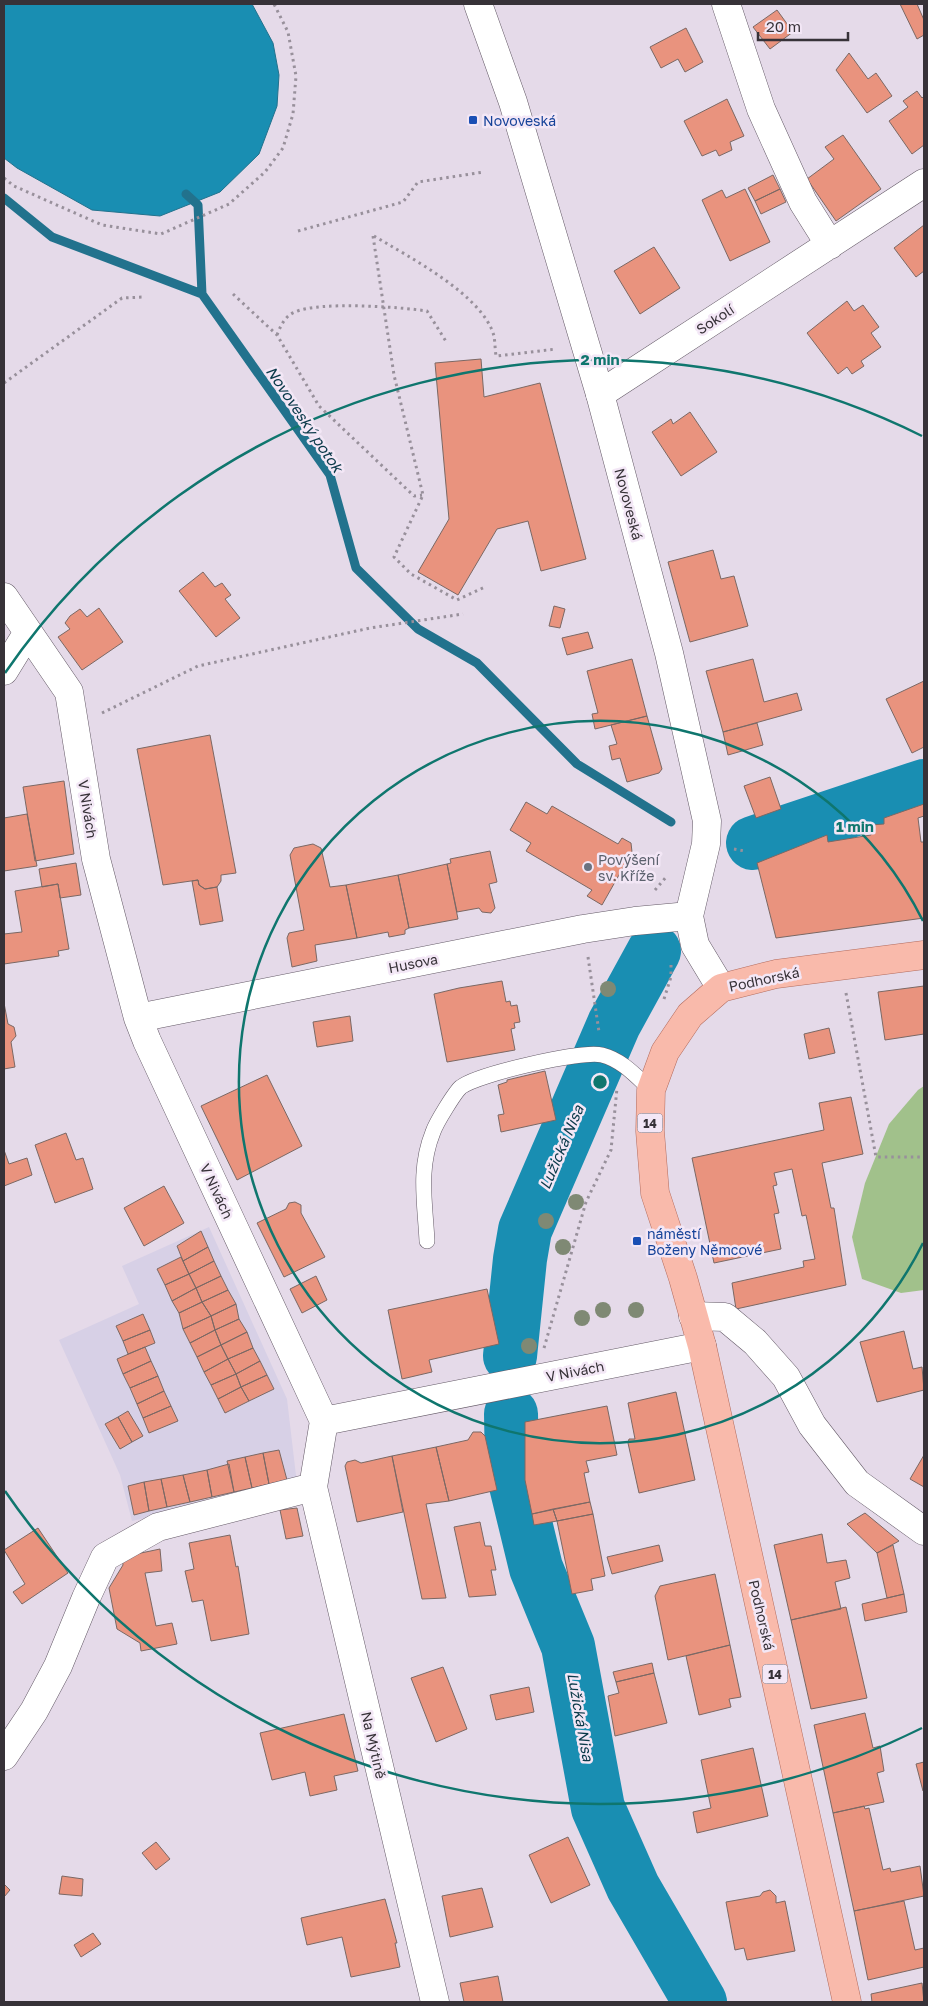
<svg xmlns="http://www.w3.org/2000/svg" width="928" height="2006" viewBox="0 0 928 2006" font-family="'Golos Text',sans-serif">
<style>
.industrial{fill:#d7d0e6}
.green{fill:#a1c18b}
.water{fill:#198eb2;stroke:#22728d}
.lines{fill:none;stroke-linecap:round;stroke-linejoin:round}
.stream{stroke:#22728d;stroke-width:9}
.river{stroke:#198eb2;stroke-width:54}
.building{fill:#e9937e;stroke:#7b6864}
.service-casing{stroke:#645a67;stroke-width:16}
.minor-casing{stroke:#645a67;stroke-width:29}
.tertiary-casing{stroke:#645a67;stroke-width:29}
.primary-casing{stroke:#b26c5e;stroke-width:29}
.path{stroke:#98909b;stroke-width:3;stroke-dasharray:2.5 4;stroke-linecap:butt}
.service{stroke:#fff;stroke-width:15}
.minor{stroke:#fff;stroke-width:28}
.tertiary{stroke:#fff;stroke-width:28}
.primary{stroke:#f9baab;stroke-width:28}
.tree{fill:#7f8974}
.ring{fill:none;stroke:#0f766e;stroke-width:2.5}
.transit-dot{fill:#1a4fb4;stroke:#f3e7f6;stroke-width:2}
.worship-dot{fill:#6b7280;stroke:#f3e7f6;stroke-width:2}
.labels{text-anchor:middle;dominant-baseline:central;stroke-width:5;stroke-linejoin:round;paint-order:stroke}
.shield{fill:#f3e7f6;stroke:#6f6871;stroke-width:1}
.shield-label{font-size:12px;font-weight:bold;fill:#373238}
.transit-label{font-size:14px;fill:#164399;stroke:#f3e7f6;text-anchor:start}
.street-label{font-size:14px;fill:#373238;stroke:#f3e7f6}
.worship-label{font-size:14px;fill:#5b616d;stroke:#f3e7f6;text-anchor:start}
.water-label{font-size:15px;font-style:italic;fill:#0a3949;stroke:#f3e7f6}
.centre{fill:#0f766e;stroke:#f3e7f6;stroke-width:2.5}
.ring-label{font-size:15px;text-anchor:middle;font-weight:bold;fill:#0f766e;stroke:#f3e7f6;stroke-width:5;stroke-linejoin:round;paint-order:stroke}
</style>
<rect width="100%" height="100%" fill="#e5dae9"/>
<path class="industrial" d="M209,1227L287,1399L297,1484L132,1521L120,1475L59,1340L139,1304L122,1266Z"/>
<path class="green" d="M924,1086V1290L901,1293L862,1279L852,1237L865,1183L889,1124L918,1090Z"/>
<path class="water" d="M4,4H252L273,43L279,75L277,106L259,154L220,192L160,216L92,210L17,168L4,158Z"/>
<g class="lines">
<path class="stream" d="M186,194L198,205L202,294
M4,198L52,237L202,294L330,475L356,568L418,629L477,663L577,764L671,822"/>
<path class="river" d="M753,843L924,786
M510,1356L520,1259L525,1230L614,1024L654,951
M511,1414L512,1469L536,1568L568,1646L598,1808L633,1887L700,2002"/>
</g>
<path class="building" d="M900,4H917L924,20V35L917,39Z
M777,10L793,32L770,49L753,27Z
M686,28L703,62L685,72L678,59L661,68L650,47Z
M849,53L868,79L876,73L892,96L867,113L836,70Z
M917,91L922,98L924,96V145L912,154L889,121L908,107L903,101Z
M727,99L744,136L730,142L732,150L719,156L716,150L702,156L684,121Z
M843,135L881,189L836,221L807,179L834,159L825,147Z
M773,175L780,189L755,201L748,188Z
M745,189L770,242L730,261L702,200L722,190L726,198Z
M780,189L786,202L761,214L755,201Z
M924,225V271L916,277L894,248Z
M654,247L680,288L640,314L614,271Z
M847,301L854,311L863,305L879,327L871,333L881,347L861,361L864,366L852,374L847,367L838,374L807,333Z
M481,359L484,397L540,383L586,559L541,571L528,521L497,529L458,595L418,572L449,519L435,363Z
M690,412L717,452L681,476L652,432L671,419L673,424Z
M713,550L721,579L734,576L748,626L690,642L668,562Z
M203,572L215,587L222,583L231,595L225,599L240,618L216,637L179,591Z
M554,606L565,609L560,628L549,626Z
M99,608L123,642L82,670L58,637L70,629L65,623L70,616L80,609L87,617Z
M588,632L593,648L567,655L562,638Z
M632,659L647,716L595,729L592,714L598,713L587,671Z
M753,659L764,702L797,693L802,710L723,732L706,671Z
M924,681V747L912,753L886,699Z
M647,716L662,769L659,773L627,782L620,758L612,760L609,746L617,744L611,725Z
M757,723L763,745L728,755L723,732Z
M210,735L236,873L221,875V881L217,887L205,889L199,885L198,880L163,885L137,749Z
M770,777L781,809L756,818L744,786Z
M64,781L74,854L35,861L23,787Z
M526,802L547,814L552,806L618,844L622,838L631,843L632,852L602,905L587,896L592,890L526,851L531,843L510,830Z
M924,804V816L918,818L921,842H924V918L776,938L757,863L827,835L828,842L871,835V825L884,824V818Z
M27,814L37,866L4,871V818Z
M313,844L321,848L330,887L346,885L357,938L315,945L317,961L292,967L287,938L289,933L304,930L290,855L294,848Z
M490,851L497,882L489,884L495,908L491,913L482,912L479,908L457,912L447,864L451,863L450,859Z
M76,863L81,895L60,898L58,884L42,887L39,869Z
M447,864L458,919L409,928L398,875Z
M398,875L409,928L405,930V934L389,937L388,932L357,938L346,885Z
M198,880L199,885L205,889L217,887L223,921L200,925L192,881Z
M58,884L69,949L58,951L59,956L4,964V934L22,932L15,891Z
M502,981L506,1002L510,1001L511,1006L517,1005L520,1022L514,1023L515,1028L511,1029L515,1050L447,1062L434,994L459,988Z
M924,986V1034L885,1040L878,992Z
M4,1003L8,1024L14,1027L16,1036L11,1042L15,1067L4,1069Z
M350,1016L353,1041L317,1047L313,1022Z
M829,1028L835,1053L809,1059L804,1034Z
M545,1071L556,1120L501,1132L498,1115L504,1114L498,1085L507,1082V1080Z
M267,1075L302,1146L237,1180L201,1106Z
M851,1097L863,1154L822,1163L831,1208H834L846,1285L736,1309L732,1283L804,1267L803,1261L815,1259L806,1215L802,1216L792,1169L774,1173L777,1185L773,1186L779,1213L774,1214L781,1249L714,1263L692,1158L824,1130L819,1103Z
M66,1133L76,1160L83,1158L93,1189L55,1203L35,1145Z
M4,1150L9,1164L27,1158L32,1175L4,1186Z
M164,1186L184,1223L144,1246L124,1208Z
M295,1202L301,1205V1213L325,1257L284,1277L257,1223L286,1209L289,1203Z
M201,1231L208,1247L183,1261L177,1246Z
M208,1247L214,1261L189,1274L183,1261Z
M181,1257L189,1274L165,1285L157,1269Z
M214,1261L221,1276L196,1288L189,1274Z
M189,1274L196,1288L172,1301L165,1285Z
M221,1276L228,1290L202,1302L196,1288Z
M316,1276L327,1300L302,1313L290,1289Z
M196,1288L202,1302L179,1313L172,1301Z
M487,1289L499,1344L429,1360L432,1372L402,1379L388,1310Z
M228,1290L236,1304L211,1316L202,1302Z
M202,1302L211,1316L183,1329L179,1313Z
M236,1304L239,1319L215,1330L211,1316Z
M143,1314L150,1330L123,1341L116,1326Z
M211,1316L215,1330L190,1343L183,1329Z
M239,1319L247,1332L221,1345L215,1330Z
M150,1330L155,1343L128,1354L123,1341Z
M215,1330L221,1345L197,1357L190,1343Z
M904,1331L913,1369L922,1367L924,1390L877,1402L860,1342Z
M247,1332L253,1348L228,1359L221,1345Z
M221,1345L228,1359L204,1372L197,1357Z
M145,1347L151,1361L123,1374L117,1359Z
M253,1348L260,1361L236,1374L228,1359Z
M228,1359L236,1374L211,1385L204,1372Z
M151,1361L158,1376L130,1388L123,1374Z
M260,1361L267,1375L241,1387L236,1374Z
M236,1374L241,1387L218,1399L211,1385Z
M267,1375L274,1389L249,1401L241,1387Z
M158,1376L164,1391L137,1404L130,1388Z
M241,1387L249,1401L225,1413L218,1399Z
M164,1391L171,1406L143,1418L137,1404Z
M676,1392L695,1480L639,1493L628,1443L629,1439H635L628,1403Z
M171,1406L178,1421L149,1433L143,1418Z
M607,1406L617,1455L586,1461L589,1472L584,1473L590,1502L532,1514L525,1480V1422Z
M128,1411L143,1436L132,1442L118,1417Z
M118,1417L132,1442L120,1449L105,1424Z
M473,1432H481L485,1436L497,1490L449,1501L436,1447L468,1440Z
M436,1447L449,1501L426,1504L446,1598L422,1599L392,1456Z
M279,1450L287,1480L269,1484L263,1453Z
M263,1453L269,1484L252,1488L245,1457Z
M924,1455V1487L910,1479Z
M392,1456L403,1512L357,1522L345,1466L347,1462L355,1460L361,1463Z
M245,1457L252,1488L234,1492L227,1461Z
M229,1464L234,1492L212,1497L207,1470Z
M207,1470L212,1497L190,1502L183,1475Z
M183,1475L190,1502L167,1507L161,1479Z
M161,1479L167,1507L149,1511L144,1482Z
M144,1482L149,1511L134,1515L128,1486Z
M590,1502L593,1514L557,1521L553,1509Z
M297,1508L303,1536L286,1539L280,1510Z
M553,1509L557,1521L534,1525L532,1514Z
M865,1513L899,1541L877,1553L847,1524Z
M593,1514L605,1576L591,1579L593,1590L572,1594L557,1521Z
M480,1522L485,1546H491L496,1570H491L496,1595L469,1597L454,1527Z
M38,1528L68,1573L22,1604L13,1592L25,1584L4,1550Z
M822,1534L827,1563L846,1560L850,1578L835,1582L841,1609L791,1620L774,1545Z
M230,1535L236,1567L238,1566L249,1634L211,1641L203,1600L192,1602L185,1571L194,1569L189,1543Z
M659,1545L663,1561L612,1574L607,1557Z
M893,1545L904,1594L887,1598L877,1553Z
M160,1549L162,1571L145,1573L156,1626L172,1623L177,1644L141,1651L140,1643L117,1629L109,1588L123,1565L122,1557Z
M715,1574L730,1645L668,1660L655,1596L660,1586Z
M904,1594L907,1612L865,1621L862,1604Z
M846,1607L867,1698L811,1709L791,1620Z
M730,1645L741,1697L729,1699L731,1707L699,1715L686,1656Z
M652,1663L654,1673L616,1682L613,1672Z
M443,1667L467,1729L436,1742L411,1678Z
M654,1673L667,1723L615,1736L608,1696L619,1693L616,1682Z
M529,1687L534,1712L496,1720L490,1695Z
M865,1713L873,1748L880,1746L884,1771L877,1773L884,1802L833,1813L814,1725Z
M344,1714L358,1771L334,1776L337,1790L310,1796L305,1772L272,1780L260,1733Z
M753,1748L768,1816L697,1833L693,1812L711,1808L701,1760Z
M924,1762V1791H923L916,1764Z
M864,1806L865,1809L869,1808L883,1870L890,1868L891,1872L920,1866L924,1896L854,1911L833,1813Z
M568,1837L590,1885L551,1903L529,1855Z
M156,1842L170,1859L156,1870L142,1853Z
M62,1876L83,1879L82,1896L59,1894Z
M5,1885L10,1890L4,1897V1886Z
M482,1888L493,1927L450,1937L442,1896Z
M770,1890L776,1896V1903L785,1901L795,1951L747,1960L744,1948L735,1950L726,1902L760,1896L763,1892Z
M385,1899L397,1943H395L400,1967L351,1977L342,1937L307,1945L301,1918Z
M904,1901L915,1950L924,1948V1967L868,1980L854,1911Z
M93,1933L101,1944L81,1957L74,1945Z
M498,1976L503,2002H464L460,1983Z
M922,1983L924,2002H872L871,1994Z"/>
<g class="lines">
<g class="service-casing">
<path id="service" d="M427,1241C425,1202 418,1169 433,1132C436,1123 455,1092 461,1087C478,1074 582,1050 602,1055C622,1060 636,1076 651,1090"/>
</g>
<g class="minor-casing">
<path id="minor" d="M726,4L761,109L803,202L830,245
M600,394L924,183
M4,597L69,692L96,859L138,1018L147,1041L324,1421
M4,671L28,632
M138,1018L583,929L635,921L689,916
M693,1316L725,1317L755,1342L786,1377L812,1425L857,1483L924,1531
M324,1421L313,1487L435,2002
M324,1421L702,1346
M4,1756L34,1711L58,1666L86,1598L105,1557L158,1527L313,1487"/>
</g>
<g class="tertiary-casing">
<path id="tertiary" d="M478,4L513,102L600,394L669,653L707,821L706,844L689,916L695,945L721,988"/>
</g>
<g class="primary-casing">
<path id="primary" d="M847,2002L702,1346L683,1278L655,1193L650,1131L651,1090L665,1052L690,1015L721,988L776,974L924,955"/>
</g>
<path class="path" d="M4,178L14,186L102,225L161,234L229,204L265,172L283,148L293,114L296,76L288,32L274,4
M298,231L403,202L418,182L484,172
M373,236L394,375L423,495L394,557L411,574L457,600L485,587
M374,236C409,257 483,295 494,336C495,342 495,349 496,356L556,349
M233,294L277,335L319,406L414,496L422,495
M277,335C281,325 285,316 295,312C319,301 400,307 427,311L447,343
M4,383L122,298L144,297
M102,713L198,666L370,628L463,614
M734,849L745,851
M655,890L667,876
M588,957L599,1032
M846,993L876,1157H924
M664,999L671,977V964
M544,1348L586,1202L611,1150L617,1088"/>
<use href="#service" class="service"/>
<use href="#minor" class="minor"/>
<use href="#tertiary" class="tertiary"/>
<use href="#primary" class="primary"/>
</g>
<g class="tree">
<circle cx="608" cy="989" r="8"/>
<circle cx="576" cy="1202" r="8"/>
<circle cx="546" cy="1221" r="8"/>
<circle cx="563" cy="1247" r="8"/>
<circle cx="603" cy="1310" r="8"/>
<circle cx="636" cy="1310" r="8"/>
<circle cx="582" cy="1318" r="8"/>
<circle cx="529" cy="1346" r="8"/>
</g>
<g class="ring">
<path d="M923 1243A361 361 0 1 1 923 921"/>
<path d="M922 1728A722 722 0 0 1 5 1491M5 673A722 722 0 0 1 922 436"/>
</g>
<g class="transit-dot">
<rect x="468" y="115" width="10" height="10" rx="2.5"/>
<rect x="632" y="1236" width="10" height="10" rx="2.5"/>
</g>
<circle class="worship-dot" cx="588" cy="867" r="5"/>
<g class="labels">
<g class="shield">
<rect x="637.5" y="1113.5" width="25" height="19" rx="4"/>
<rect x="762.5" y="1664.5" width="25" height="19" rx="4"/>
</g>
<g class="shield-label">
<text x="650" y="1123">14</text>
<text x="775" y="1674">14</text>
</g>
<g class="transit-label">
<text x="483" y="120">Novoveská</text>
<text x="647" y="1233">náměstí<tspan x="647" dy="16">Boženy Němcové</tspan></text>
</g>
<g class="street-label">
<text transform="translate(715 319) rotate(-33)">Sokolí</text>
<text transform="translate(629 504) rotate(75)">Novoveská</text>
<text transform="translate(88 809) rotate(81)">V Nivách</text>
<text transform="translate(413 963) rotate(-11)">Husova</text>
<text transform="translate(764 979) rotate(-12)">Podhorská</text>
<text transform="translate(217 1191) rotate(65)">V Nivách</text>
<text transform="translate(575 1371) rotate(-11)">V Nivách</text>
<text transform="translate(762 1615) rotate(77)">Podhorská</text>
<text transform="translate(374 1745) rotate(77)">Na Mýtině</text>
</g>
<g class="worship-label">
<text x="598" y="859">Povýšení<tspan x="598" dy="16">sv. Kříže</tspan></text>
</g>
<g class="water-label">
<text transform="translate(305 419) rotate(56)">Novoveský potok</text>
<text transform="translate(561 1147) rotate(-67)">Lužická Nisa</text>
<text transform="translate(581 1717) rotate(80)">Lužická Nisa</text>
</g>
</g>
<circle cx="600" cy="1082" r="8" class="centre"/>
<g class="ring-label">
<text x="600" y="365">2 min</text>
<text x="855" y="832">1 min</text>
</g>
<rect width="928" height="2006" fill="none" stroke="#373238" stroke-width="10"/>
<path d="M758 32v8h90v-8" fill="none" stroke="#373238" stroke-width="2.5"/>
<text x="766" y="32" font-size="15" fill="#373238" stroke="#f3e7f6" stroke-width="4" paint-order="stroke">20 m</text>
</svg>
